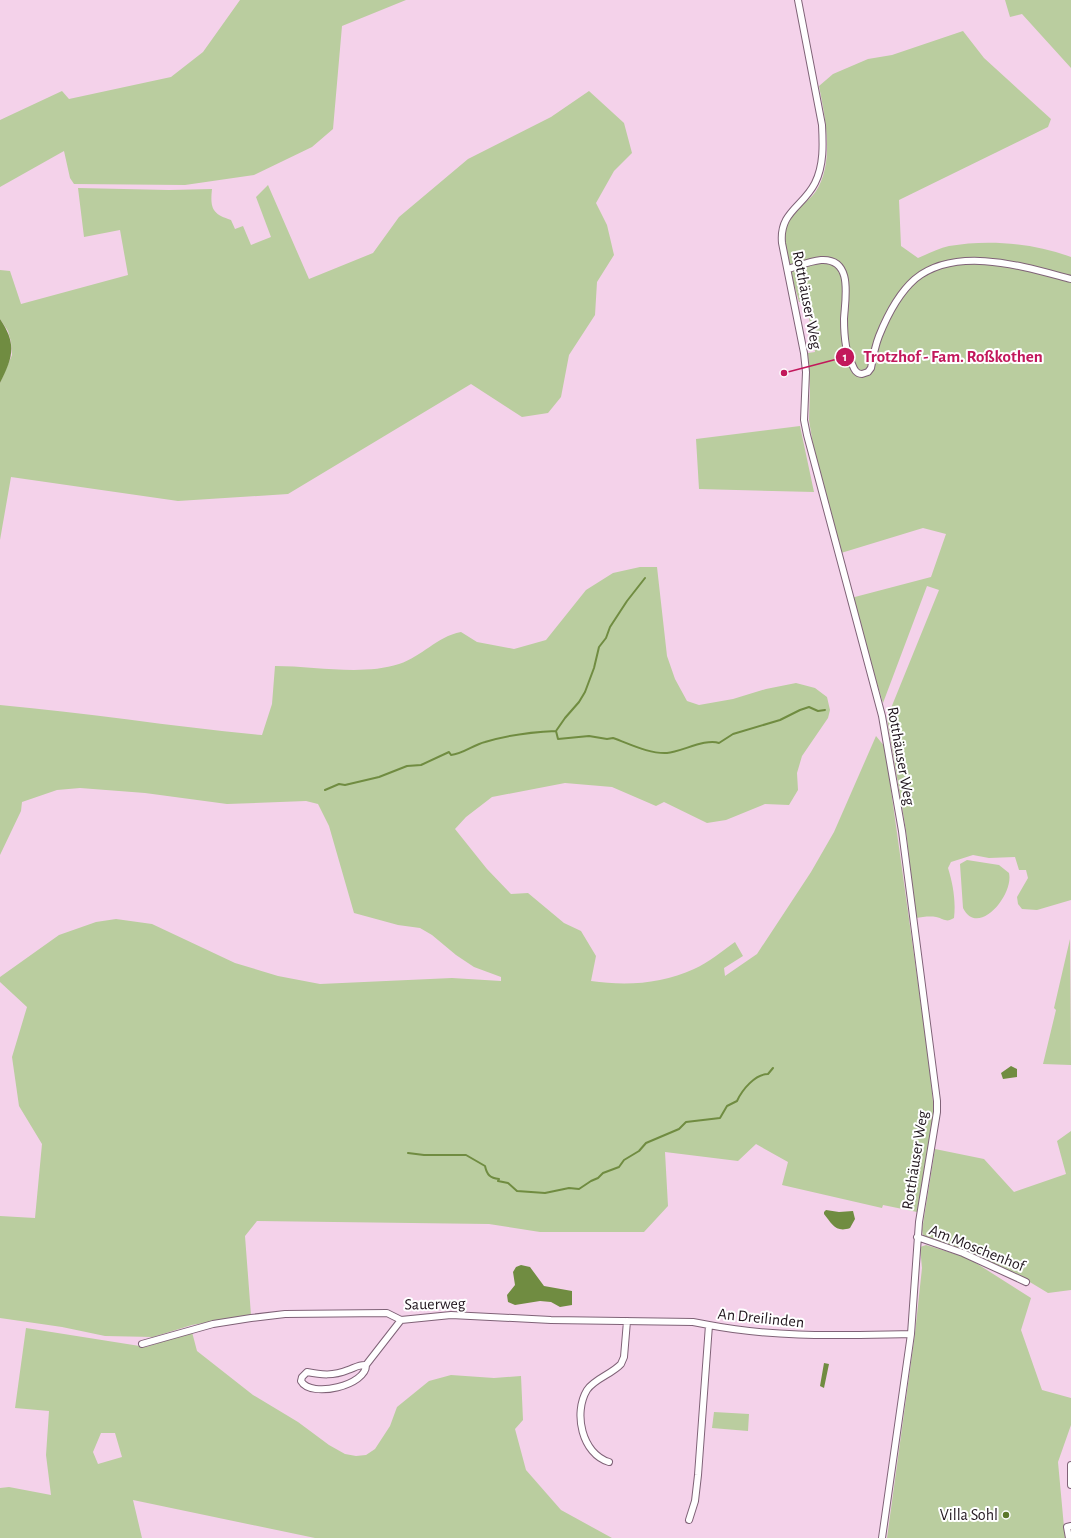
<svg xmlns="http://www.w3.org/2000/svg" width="1071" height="1538" viewBox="0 0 1071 1538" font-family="'Alegreya Sans',sans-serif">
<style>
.green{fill:#bacd9f;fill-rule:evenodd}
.water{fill:#708c41}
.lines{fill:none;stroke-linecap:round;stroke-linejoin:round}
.stream{stroke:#708c41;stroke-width:2}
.minor-casing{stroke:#7f6277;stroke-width:8}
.minor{stroke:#fff;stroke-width:6}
.poi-dot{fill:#5c772b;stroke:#fff;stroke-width:1.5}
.labels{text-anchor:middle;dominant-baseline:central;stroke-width:4;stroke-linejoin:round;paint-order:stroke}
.street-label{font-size:16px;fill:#20151d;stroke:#fff}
.poi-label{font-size:16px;fill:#20151d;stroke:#fff;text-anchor:end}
.leader{fill:none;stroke:#c2185b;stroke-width:1.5}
.callout-dot{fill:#c2185b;stroke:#fff;stroke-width:1.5}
.mark-label{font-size:12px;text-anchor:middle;font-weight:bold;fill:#fff}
.callout-label{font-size:17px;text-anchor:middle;font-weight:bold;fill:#c2185b;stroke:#fff;stroke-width:4;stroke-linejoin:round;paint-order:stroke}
</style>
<rect width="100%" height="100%" fill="#f4d2ea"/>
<path class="green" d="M240,0H406L342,26L333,129L312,147L254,175L185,185L74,184L70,178L64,151L0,187V120L62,91L69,99L171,77L203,52Z
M1005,0H1071V68L1022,14L1010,17Z
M963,31L984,58L1051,119L1048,127L899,200L901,246L918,258C928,254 939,248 949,246C988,239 1034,243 1071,257V900L1037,910L1022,909L1018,904L1017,897L1028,878L1026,870H1019L1015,857L989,858L973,855L951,862L948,868C953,884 956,901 954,918C946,923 945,919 936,917C930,916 922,917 916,918L906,831L887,718L939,590L927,586L883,703L851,598L931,577L946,534L923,528L841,553L813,445L809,420L810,390L808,353L815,352L806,301L799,302C794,281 781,249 785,228C789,212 808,203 816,191C835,162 825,117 819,86L833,74L868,59L892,55Z
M589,91L624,123L632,153L614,171L596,203L607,225L614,255L597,282L595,315L569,355L561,397L548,413L522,417L471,384L288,494L178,501L11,477L0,540V383L12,355L11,342L8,331L0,319V270L10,271L21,304L128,275L120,230L84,237L78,188L169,190L212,189C210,208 212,214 231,220L235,229L243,226L251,245L271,237L256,197L268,185L309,279L373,253L399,217L468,159L551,117Z
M800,426L814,492L699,489L696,439Z
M640,567H657L667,656L675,679L687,701L699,705L733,699L766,689L796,683L815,688L827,697L830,710L828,718L802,756L797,773L798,790L789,805L765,804L726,820L707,823L664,802L656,806L612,787L565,783L492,797L466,817L455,829L487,869L511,894L528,893L564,923L581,931L596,956L591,981C626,986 662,984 694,969C708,963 722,951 735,942L743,956L724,968L725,976L757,954L811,872L834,832L876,736L885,747L929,1062L934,1112L917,1212L883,1205L882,1208L782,1185L788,1162L756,1144L738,1161L665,1152L668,1206L644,1232H540L489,1224L257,1221L245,1236L251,1315L192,1325L153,1337L105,1336L62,1327L0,1318V1216L35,1218L42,1144L19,1106L12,1057L27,1007L0,982V977L59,935L96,922L116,919L152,924L235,963L278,976L320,984L452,978L501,981V977L474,967L456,955L432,935L420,928L398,925L354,913L329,826L318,804L306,801L227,804L145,793L80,788L57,790L22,802L21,811L0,855V705C88,713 175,727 262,735L272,704L275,666C314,666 362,676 399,664C423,656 436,637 461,632L477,642L514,649L546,640L586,590L613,573Z
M967,860L999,865L1009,873C1014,895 978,938 963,908L960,864Z
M1070,939L1071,1065L1043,1064L1056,1010L1054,1008Z
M1071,1131V1290L1048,1293C1010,1268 966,1253 923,1236L922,1230L935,1149L984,1159L1014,1192L1066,1174L1057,1141Z
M926,1245L968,1258L1031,1298L1021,1330L1042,1390L1071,1398V1425L1058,1462L1065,1538H887L915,1333L922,1268L920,1247Z
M26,1328L146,1347L192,1332L197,1351L253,1395L298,1422L329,1445L345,1454L356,1456L366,1455L375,1449L390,1426L397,1407L429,1381L451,1375L494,1378L521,1376L523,1420L515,1429L526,1470L561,1510L612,1538H315L133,1500L142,1538H0V1488L9,1487L51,1495L46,1455L49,1411L15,1408ZM101,1433H115L122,1457L98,1464L93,1452Z
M714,1412L749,1414L748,1431L712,1428Z"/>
<path class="water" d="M0,319C17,344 13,357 0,383Z
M1011,1066L1017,1069V1077L1003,1079L1001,1073Z
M826,1210L839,1212L853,1211L855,1219L850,1228C836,1233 832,1224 824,1214V1212Z
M521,1265L530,1267L544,1286L572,1291V1305L560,1307L551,1302L540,1301L515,1305L508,1302L507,1295L515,1285L513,1272L516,1267Z
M824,1363L829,1364L824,1388L820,1386Z"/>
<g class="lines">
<path class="stream" d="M556,731L558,739L589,736L607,739L613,738C630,744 649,754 667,753C681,752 706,738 719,743L733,734L780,720L800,710L809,707L818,711L825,710
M325,790L339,784L345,785L379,777L407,766L421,765L449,752L451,755C463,754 473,745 485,742C508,735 532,732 556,731L565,718L579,702L585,692L594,668L599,647L606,638L610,627L627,601L645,578
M408,1153L424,1155H466L485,1166C487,1175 490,1178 499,1179L498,1181L508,1183L517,1191L545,1193L569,1188L579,1189L591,1181L598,1178L603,1173L619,1167L624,1160L639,1151L646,1143L679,1129L686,1122L720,1118L727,1106L737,1101C742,1090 755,1074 768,1074L773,1068"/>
<g class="minor-casing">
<path id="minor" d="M798,0L822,125C823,144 824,165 815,183C803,207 779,212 782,243L804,353L806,372L804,420L807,435L882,716L902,831L937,1101V1112L919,1222L911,1334L882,1538
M788,269C798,266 810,261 821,260C854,258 845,299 844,319C844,333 845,352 852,364C854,369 856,374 862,374L868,372L871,368C873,357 875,346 879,336C887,316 899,293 915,279C957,245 1025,267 1071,279
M917,1237L963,1253L1026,1282
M142,1344L213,1324L251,1318L285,1314L387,1313L401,1320L451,1315L551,1320L693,1322L709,1325
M366,1365C360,1364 354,1368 348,1370C333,1376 322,1375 307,1372L302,1377L301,1381C311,1399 367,1385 366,1365L401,1320
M609,1462C582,1454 573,1413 587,1390C594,1379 612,1374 621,1364L624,1357L627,1321
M1071,1465V1485
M689,1520L695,1501L698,1475L709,1325C776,1338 843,1335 911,1334
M1069,1538L1067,1527L1071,1526"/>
</g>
<use href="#minor" class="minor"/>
</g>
<circle class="poi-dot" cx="1006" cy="1515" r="4"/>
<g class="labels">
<g class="street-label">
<text transform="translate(807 300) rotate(79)">Rotthäuser Weg</text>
<text transform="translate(901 756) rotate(80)">Rotthäuser Weg</text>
<text transform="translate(915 1160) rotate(-81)">Rotthäuser Weg</text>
<text transform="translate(977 1248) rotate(22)">Am Moschenhof</text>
<text transform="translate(435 1304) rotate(-1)">Sauerweg</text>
<text transform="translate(761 1318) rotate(6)">An Dreilinden</text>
</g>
<g class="poi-label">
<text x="998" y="1515">Villa Sohl</text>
</g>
</g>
<path class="leader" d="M784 373L845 357"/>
<g class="callout-dot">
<circle cx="784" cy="373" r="4"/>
<circle cx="845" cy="357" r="10"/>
</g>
<g class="mark-label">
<text x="845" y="361">1</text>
</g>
<g class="callout-label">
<text x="953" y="362">Trotzhof - Fam. Roßkothen</text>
</g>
</svg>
